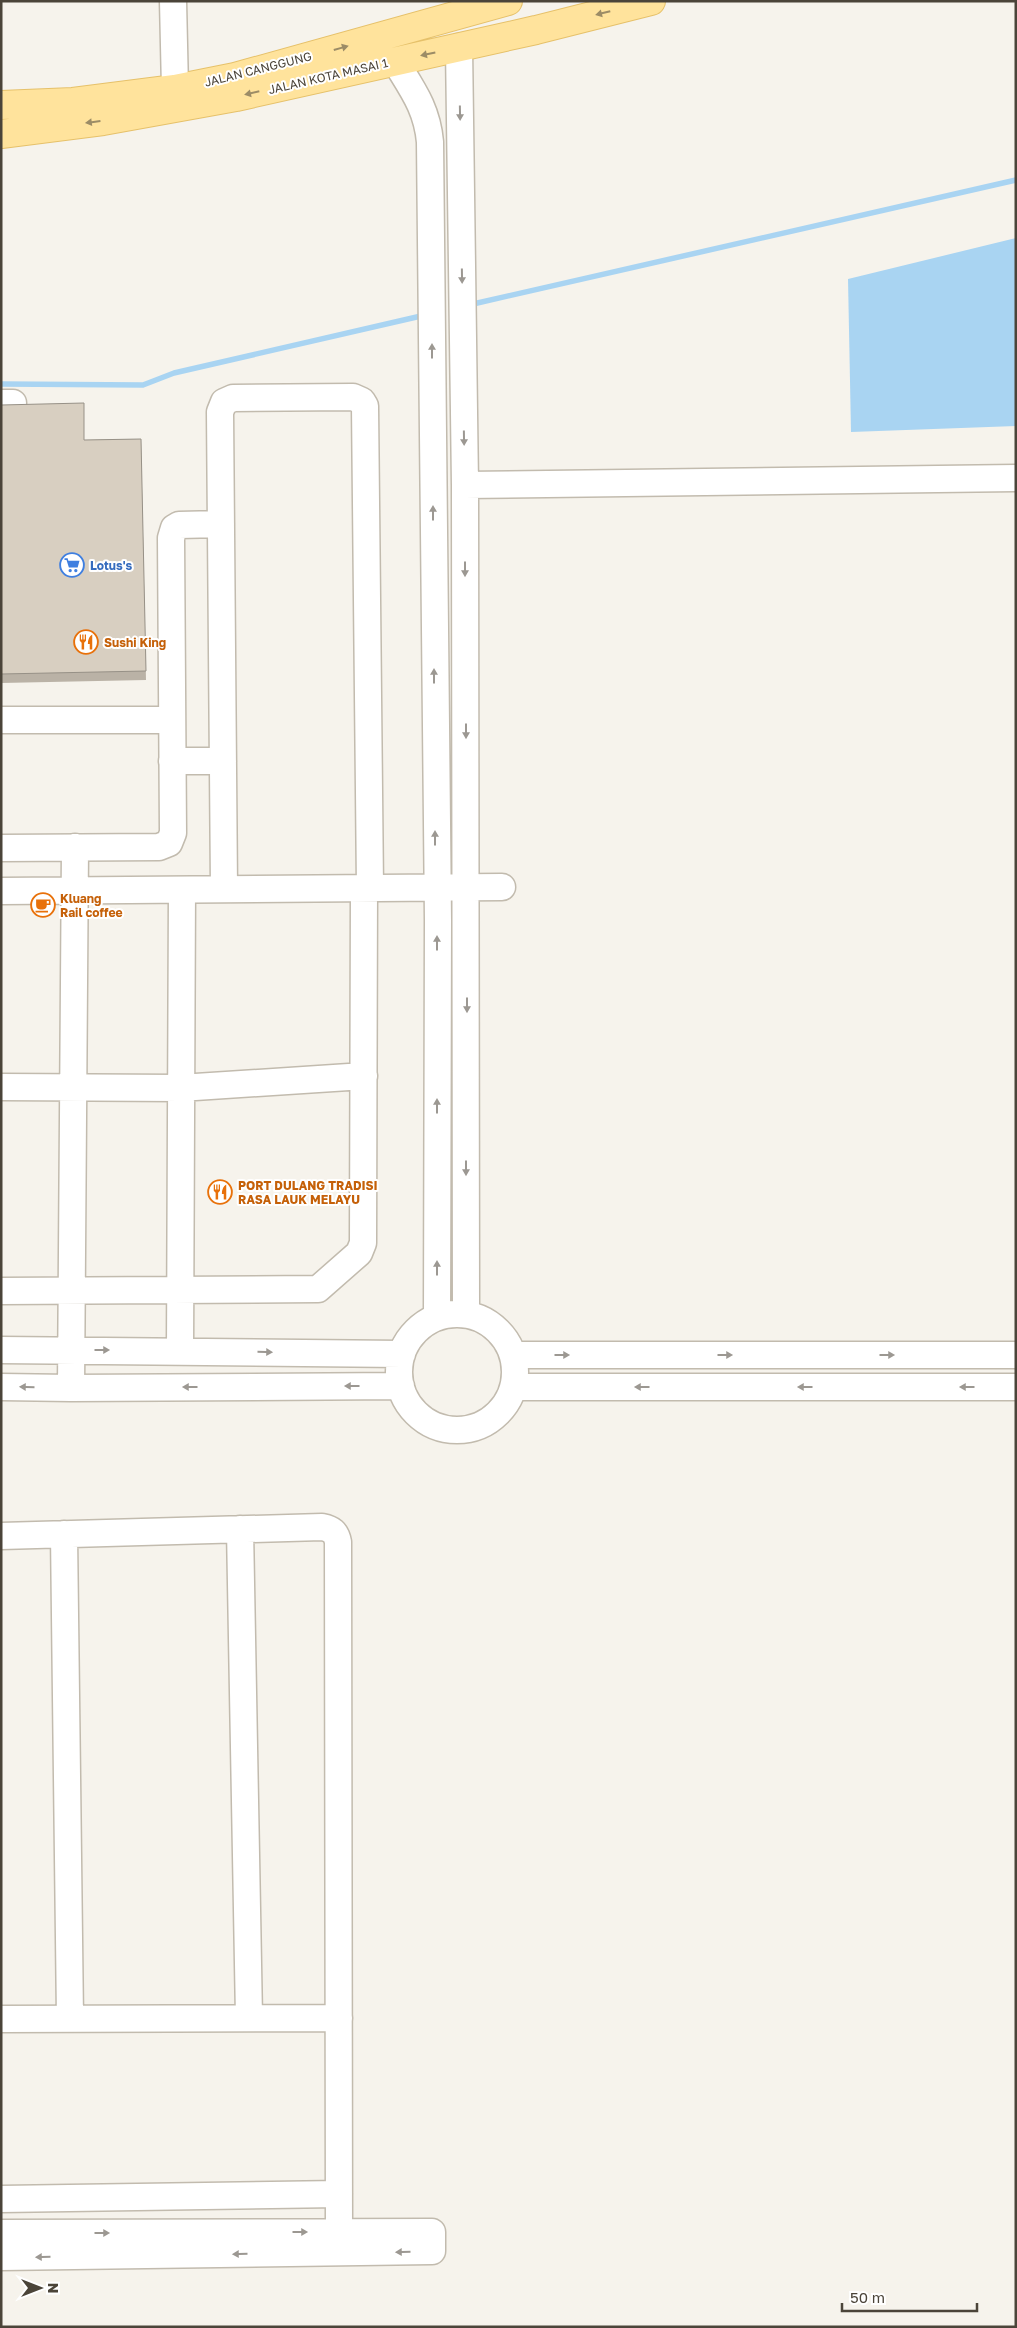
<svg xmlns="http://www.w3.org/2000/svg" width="1017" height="2328" viewBox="0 0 1017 2328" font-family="'Golos Text',sans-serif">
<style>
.water{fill:#a9d4f2}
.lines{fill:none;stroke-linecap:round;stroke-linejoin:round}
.stream{stroke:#a9d4f2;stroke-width:5.5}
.minor-casing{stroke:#c2bbae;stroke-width:29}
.major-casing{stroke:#e6c16a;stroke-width:30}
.minor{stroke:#fff;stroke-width:26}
.major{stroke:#ffe39c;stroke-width:28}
.wall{fill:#bab2a6}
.building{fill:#d8cfc1;stroke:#979187}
.oneway{fill:#9c8c66}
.oneway2{fill:#9c9892}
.labels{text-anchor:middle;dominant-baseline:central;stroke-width:4;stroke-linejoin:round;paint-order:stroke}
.street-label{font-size:12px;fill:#4b4439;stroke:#fff}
.shop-label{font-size:12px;font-weight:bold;fill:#366cbe;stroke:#fff;text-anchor:start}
.food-label{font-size:12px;font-weight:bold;fill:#c56008;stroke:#fff;text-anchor:start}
</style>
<rect width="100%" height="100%" fill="#f6f3ec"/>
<path class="water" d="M1016,238V426L851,432L848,279Z"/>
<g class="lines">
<path class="stream" d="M473,304L1016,180
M1,384L143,385L174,373L421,316"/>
<g class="minor-casing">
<path id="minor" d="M173,1L175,89
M459,47L465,485L466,1314
M395,61C412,89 427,108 430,142L438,920L437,1317
M1,403H13
M465,485L1016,478
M1,720H172
M172,761H223
M1,848L159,847L169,843L173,833L171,538L174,528L179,525L221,524
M224,889L220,412L224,402L233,398L353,397L362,401L365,406L370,888
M1,891L502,887
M1,1087L180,1088L364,1076
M1,1291L318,1289L359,1253L363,1243L364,888
M399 1372a58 58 0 1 1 116 0a58 58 0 1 1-116 0Z
M1,1350L402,1354
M180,1351L182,890
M513,1355H1016
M1,1387L71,1388L401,1386
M514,1387H1016
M71,1388L75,847
M240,1529L249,2018
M64,1534L70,2019
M1,1536L322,1527C332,1529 336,1532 338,1542L339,2232
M1,2019L339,2018
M1,2199L339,2194
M1,2233L432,2232V2251L1,2257"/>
</g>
<g class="major-casing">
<path id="major" d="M1,105L73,102L175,89L235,77L508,1
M1,134L103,121L236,97L536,30L651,1"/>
</g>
<use href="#minor" class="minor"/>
<use href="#major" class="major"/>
</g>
<path class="wall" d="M1,405L84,440L141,439L146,680L1,683Z"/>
<path class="building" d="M84,403V440L141,439L146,671L1,674V405Z"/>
<defs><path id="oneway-solid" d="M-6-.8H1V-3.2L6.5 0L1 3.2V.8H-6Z" transform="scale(1.25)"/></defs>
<g class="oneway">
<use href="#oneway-solid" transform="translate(603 13) rotate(166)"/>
<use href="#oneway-solid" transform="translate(341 48) rotate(-16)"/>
<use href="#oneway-solid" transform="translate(428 54) rotate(168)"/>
<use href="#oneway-solid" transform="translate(252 93) rotate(167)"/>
<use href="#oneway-solid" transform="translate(93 122) rotate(173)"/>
</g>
<g class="oneway2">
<use href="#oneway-solid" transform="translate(460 113) rotate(89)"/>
<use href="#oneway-solid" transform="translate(462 276) rotate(89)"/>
<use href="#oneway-solid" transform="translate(432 351) rotate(-90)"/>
<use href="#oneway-solid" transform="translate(464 438) rotate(89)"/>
<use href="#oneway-solid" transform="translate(433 513) rotate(-90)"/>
<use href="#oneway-solid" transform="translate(465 569) rotate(90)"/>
<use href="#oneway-solid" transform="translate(434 676) rotate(-90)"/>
<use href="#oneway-solid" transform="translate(466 731) rotate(90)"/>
<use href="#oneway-solid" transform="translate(435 838) rotate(-90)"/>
<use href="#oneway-solid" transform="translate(437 943) rotate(-90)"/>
<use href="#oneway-solid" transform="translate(467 1005) rotate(90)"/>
<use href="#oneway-solid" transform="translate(437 1106) rotate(-90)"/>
<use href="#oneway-solid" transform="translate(466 1168) rotate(90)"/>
<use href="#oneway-solid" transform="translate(437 1268) rotate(-90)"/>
<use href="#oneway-solid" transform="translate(102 1350)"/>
<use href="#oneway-solid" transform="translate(265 1352) rotate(1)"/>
<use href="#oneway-solid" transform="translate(562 1355)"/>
<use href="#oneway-solid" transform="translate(725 1355)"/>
<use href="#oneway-solid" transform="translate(887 1355)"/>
<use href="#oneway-solid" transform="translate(352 1386) rotate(180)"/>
<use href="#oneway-solid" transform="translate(27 1387) rotate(-179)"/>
<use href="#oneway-solid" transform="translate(190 1387) rotate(180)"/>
<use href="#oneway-solid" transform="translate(642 1387) rotate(180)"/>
<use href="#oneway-solid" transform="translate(805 1387) rotate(180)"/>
<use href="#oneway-solid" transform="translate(967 1387) rotate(180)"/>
<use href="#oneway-solid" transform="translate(300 2232)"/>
<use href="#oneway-solid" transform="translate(102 2233)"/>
<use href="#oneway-solid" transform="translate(403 2252) rotate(179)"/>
<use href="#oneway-solid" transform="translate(240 2254) rotate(179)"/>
<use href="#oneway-solid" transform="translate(43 2257) rotate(179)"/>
</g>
<defs>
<g id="supermarket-ring" transform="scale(1.25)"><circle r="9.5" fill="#fff" stroke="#3f7fe0" stroke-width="1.5"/><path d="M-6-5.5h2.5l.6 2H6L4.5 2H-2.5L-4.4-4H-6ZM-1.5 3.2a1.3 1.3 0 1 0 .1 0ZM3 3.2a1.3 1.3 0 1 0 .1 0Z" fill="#3f7fe0"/></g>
<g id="restaurant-ring" transform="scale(1.25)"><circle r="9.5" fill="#fff" stroke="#e8710a" stroke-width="1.5"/><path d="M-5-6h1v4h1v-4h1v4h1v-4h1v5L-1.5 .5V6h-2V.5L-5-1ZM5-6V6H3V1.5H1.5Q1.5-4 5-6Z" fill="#e8710a"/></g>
<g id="cafe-ring" transform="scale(1.25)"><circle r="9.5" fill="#fff" stroke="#e8710a" stroke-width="1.5"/><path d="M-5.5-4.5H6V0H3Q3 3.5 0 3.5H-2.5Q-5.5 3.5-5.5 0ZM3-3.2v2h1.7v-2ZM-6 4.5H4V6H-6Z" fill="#e8710a"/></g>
</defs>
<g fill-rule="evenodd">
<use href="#supermarket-ring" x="72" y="565"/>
<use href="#restaurant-ring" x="86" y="642"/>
<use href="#cafe-ring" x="43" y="905"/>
<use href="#restaurant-ring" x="220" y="1192"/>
</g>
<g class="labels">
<g class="street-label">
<text transform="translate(258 69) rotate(-14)">JALAN CANGGUNG</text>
<text transform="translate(328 76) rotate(-13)">JALAN KOTA MASAI 1</text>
</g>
<g class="shop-label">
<text x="90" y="565">Lotus's</text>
</g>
<g class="food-label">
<text x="104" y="642">Sushi King</text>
<text x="60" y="898">Kluang<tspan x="60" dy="14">Rail coffee</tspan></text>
<text x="238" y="1185">PORT DULANG TRADISI<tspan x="238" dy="14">RASA LAUK MELAYU</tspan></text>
</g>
</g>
<rect width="1017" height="2328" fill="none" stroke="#4b4439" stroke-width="5"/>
<g transform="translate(40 2288) rotate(90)" stroke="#ffffff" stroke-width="4" paint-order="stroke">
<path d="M0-4L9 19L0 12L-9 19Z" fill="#4b4439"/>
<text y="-8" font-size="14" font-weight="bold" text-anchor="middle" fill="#4b4439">N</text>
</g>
<path d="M842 2303v8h135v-8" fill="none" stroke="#4b4439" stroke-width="2.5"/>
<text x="850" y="2303" font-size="15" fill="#4b4439" stroke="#ffffff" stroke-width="4" paint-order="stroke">50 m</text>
</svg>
